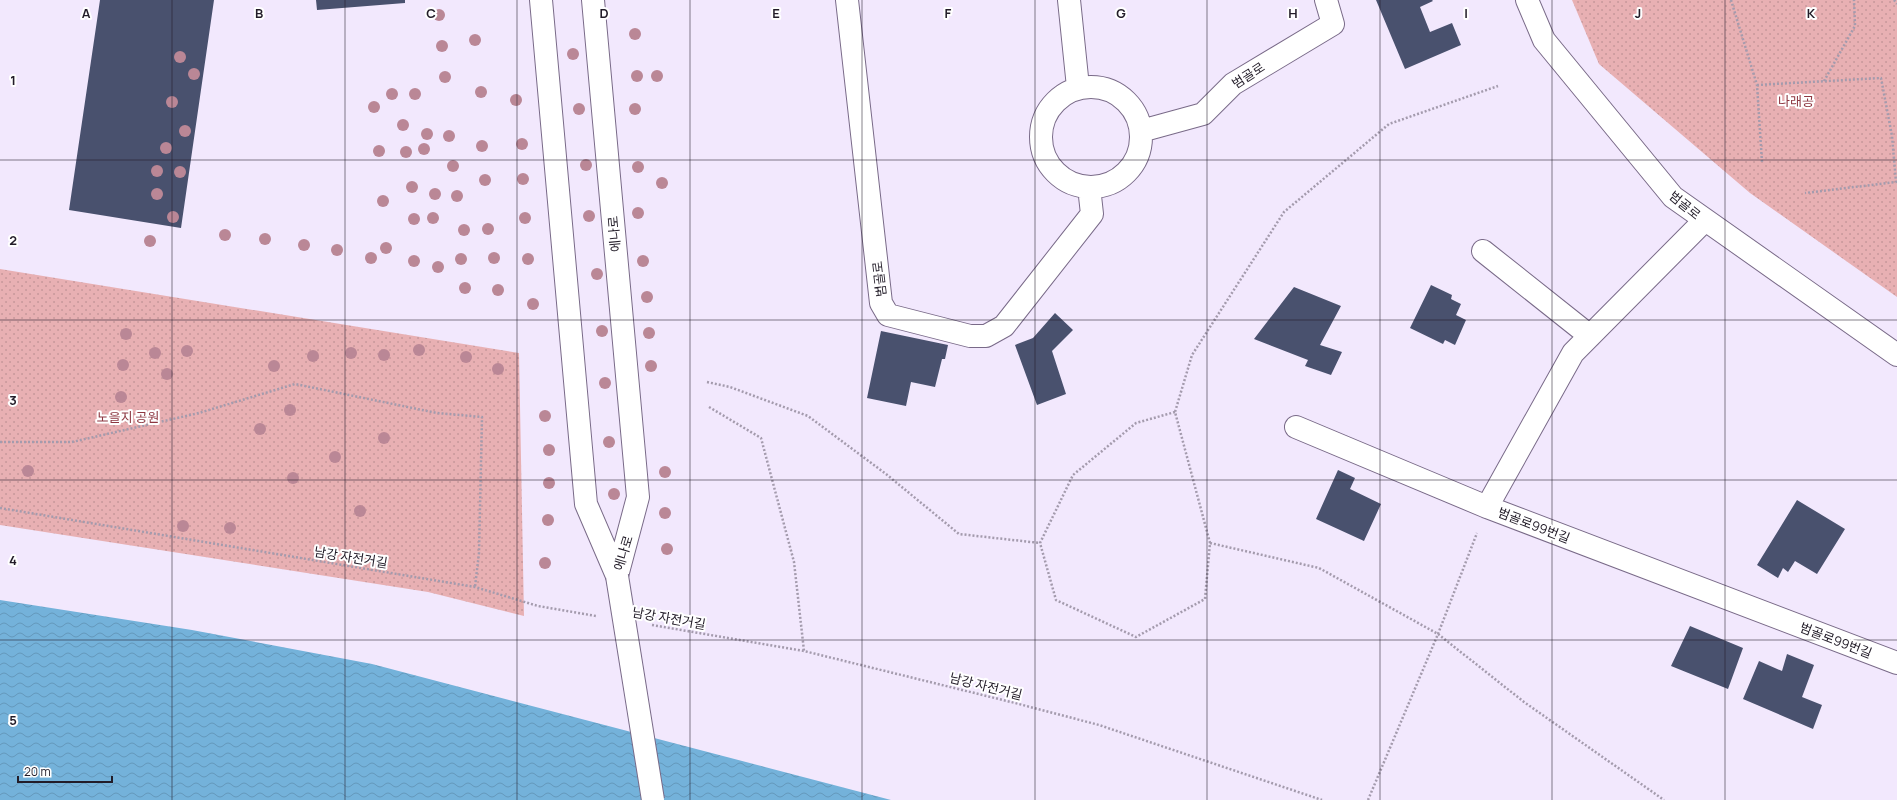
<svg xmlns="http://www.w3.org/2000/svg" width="1897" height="800" viewBox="0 0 1897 800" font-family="Manrope,'Noto Sans KR',sans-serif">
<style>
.grass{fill:url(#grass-dots)}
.water{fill:url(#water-waves)}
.building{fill:#49516e}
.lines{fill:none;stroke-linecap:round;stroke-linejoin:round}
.minor-casing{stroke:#796a88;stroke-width:24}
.path{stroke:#a49bad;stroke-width:2.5;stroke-dasharray:2 2;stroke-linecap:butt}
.minor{stroke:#fff;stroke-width:22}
.minor-bridge-casing{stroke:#796a88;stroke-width:24;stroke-linecap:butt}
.minor-bridge{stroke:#fff;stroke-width:22}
.tree{fill:#ba8796}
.grid{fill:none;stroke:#221c28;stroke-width:1;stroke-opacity:0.55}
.labels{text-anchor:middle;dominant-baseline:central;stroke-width:4;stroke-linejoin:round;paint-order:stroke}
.street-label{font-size:13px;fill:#221c28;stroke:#fff}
.park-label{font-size:13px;fill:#8d3741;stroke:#fff}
.grid-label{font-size:13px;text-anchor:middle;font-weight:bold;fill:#221c28;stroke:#fff;stroke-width:4;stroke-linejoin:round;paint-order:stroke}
</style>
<defs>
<pattern id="grass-dots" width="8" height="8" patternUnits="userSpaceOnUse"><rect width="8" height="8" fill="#e8b0b3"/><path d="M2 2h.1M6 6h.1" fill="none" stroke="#c7979a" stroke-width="1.8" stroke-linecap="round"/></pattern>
<pattern id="water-waves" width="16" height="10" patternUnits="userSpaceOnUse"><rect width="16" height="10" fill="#74b2da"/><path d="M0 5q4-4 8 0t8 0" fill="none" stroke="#6498bb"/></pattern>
</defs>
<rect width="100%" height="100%" fill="#f2e8fd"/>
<path class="grass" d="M1572,0H1897V297L1750,193L1599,64Z
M0,269L519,353L524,616L428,592L0,525Z"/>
<path class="water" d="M0,600L192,630L372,664L891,800H0Z"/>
<path class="building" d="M100,0H214L181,228L69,210Z
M316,0H405V3L317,10Z
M1376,0H1432L1433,1L1420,7L1430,32L1452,23L1461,45L1405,69Z
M1431,285L1452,295L1451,299L1461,304L1456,315L1466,320L1455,345L1445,340L1443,344L1410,328Z
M1294,287L1341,306L1320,345L1342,352L1331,375L1305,366L1308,360L1254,339Z
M1055,313L1073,330L1052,351L1066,394L1037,405L1015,345L1033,338Z
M881,331L948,345L945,359H942L935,387L911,382L906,406L867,398Z
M1338,470L1355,478L1350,489L1381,504L1364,541L1316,519Z
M1797,500L1845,529L1817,574L1795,561L1788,572L1783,568L1778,578L1757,565Z
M1690,626L1743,648L1728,689L1671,666Z
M1787,654L1814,665L1802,697L1822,705L1813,729L1743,699L1759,661L1782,671Z"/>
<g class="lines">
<g class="minor-casing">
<path id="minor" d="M541,0L586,504L617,576
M593,0L638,497L617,576
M847,0L881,303L888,315L970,336H986L1004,326L1092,214L1089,187
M1069,0L1078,87
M1527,0L1544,40L1673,197L1897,355
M1041 137a50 50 0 1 1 100 0a50 50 0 1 1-100 0Z
M1141,131L1203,114L1233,84L1333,24L1326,0
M1705,220L1573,353L1487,507L1897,663
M1483,251L1590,336
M1296,427L1487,507"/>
</g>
<path class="path" d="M1731,0L1757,85L1762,162
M1894,0L1897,4
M1824,81L1855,26L1854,0
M1757,85L1881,78L1892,136L1896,182L1805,193
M707,382L730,387L808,416L886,474L959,534L1040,543
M709,407L761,438L794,562L804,651
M1175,412L1136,423L1073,475L1040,543L1056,600L1136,637L1205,599L1210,543L1175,412L1192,355L1284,212L1389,124L1498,86
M0,442H72L199,413L295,384L437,413L482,417L479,553L475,587
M0,508L475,587L538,606L596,616
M1210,543L1319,568L1438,634L1524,702L1664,800
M652,625L804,651L1015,703L1099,725L1322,800
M1368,800L1438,634L1477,533"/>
<use href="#minor" class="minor"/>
<g class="minor-bridge-casing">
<path id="minor-bridge" d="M617,576L653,800"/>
</g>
<use href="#minor-bridge" class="minor-bridge"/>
</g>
<g class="tree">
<circle cx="439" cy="15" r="6"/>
<circle cx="635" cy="34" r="6"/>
<circle cx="475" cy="40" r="6"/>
<circle cx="442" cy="46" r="6"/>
<circle cx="573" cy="54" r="6"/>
<circle cx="180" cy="57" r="6"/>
<circle cx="194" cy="74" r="6"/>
<circle cx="637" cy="76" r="6"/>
<circle cx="657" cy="76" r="6"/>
<circle cx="445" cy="77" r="6"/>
<circle cx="481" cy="92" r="6"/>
<circle cx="392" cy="94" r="6"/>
<circle cx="415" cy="94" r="6"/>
<circle cx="516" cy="100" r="6"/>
<circle cx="172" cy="102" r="6"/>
<circle cx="374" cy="107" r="6"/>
<circle cx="579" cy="109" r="6"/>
<circle cx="635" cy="109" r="6"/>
<circle cx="403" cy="125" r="6"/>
<circle cx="185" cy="131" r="6"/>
<circle cx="427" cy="134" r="6"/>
<circle cx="449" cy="136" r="6"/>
<circle cx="522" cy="144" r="6"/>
<circle cx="482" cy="146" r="6"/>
<circle cx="166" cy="148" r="6"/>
<circle cx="424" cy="149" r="6"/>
<circle cx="379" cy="151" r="6"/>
<circle cx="406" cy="152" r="6"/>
<circle cx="586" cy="165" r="6"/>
<circle cx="453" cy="166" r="6"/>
<circle cx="638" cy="167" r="6"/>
<circle cx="157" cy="171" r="6"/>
<circle cx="180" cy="172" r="6"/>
<circle cx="523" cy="179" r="6"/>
<circle cx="485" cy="180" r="6"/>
<circle cx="662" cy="183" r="6"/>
<circle cx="412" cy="187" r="6"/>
<circle cx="157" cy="194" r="6"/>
<circle cx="435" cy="194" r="6"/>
<circle cx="457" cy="196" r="6"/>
<circle cx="383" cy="201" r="6"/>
<circle cx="638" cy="213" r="6"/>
<circle cx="589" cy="216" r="6"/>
<circle cx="173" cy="217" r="6"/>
<circle cx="433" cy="218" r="6"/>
<circle cx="525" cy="218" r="6"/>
<circle cx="414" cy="219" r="6"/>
<circle cx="488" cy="229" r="6"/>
<circle cx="464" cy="230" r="6"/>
<circle cx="225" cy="235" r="6"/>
<circle cx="265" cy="239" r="6"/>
<circle cx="150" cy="241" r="6"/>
<circle cx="304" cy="245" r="6"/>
<circle cx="386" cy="248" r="6"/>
<circle cx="337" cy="250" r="6"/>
<circle cx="371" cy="258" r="6"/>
<circle cx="494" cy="258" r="6"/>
<circle cx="461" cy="259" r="6"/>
<circle cx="528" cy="259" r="6"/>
<circle cx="414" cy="261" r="6"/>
<circle cx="643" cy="261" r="6"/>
<circle cx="438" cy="267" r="6"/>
<circle cx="597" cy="274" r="6"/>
<circle cx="465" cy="288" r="6"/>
<circle cx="498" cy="290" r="6"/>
<circle cx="647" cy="297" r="6"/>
<circle cx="533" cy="304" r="6"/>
<circle cx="602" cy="331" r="6"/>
<circle cx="649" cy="333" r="6"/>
<circle cx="126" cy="334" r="6"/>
<circle cx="419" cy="350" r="6"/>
<circle cx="187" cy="351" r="6"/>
<circle cx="155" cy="353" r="6"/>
<circle cx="351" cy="353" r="6"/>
<circle cx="384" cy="355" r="6"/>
<circle cx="313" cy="356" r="6"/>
<circle cx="466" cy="357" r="6"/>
<circle cx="123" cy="365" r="6"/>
<circle cx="274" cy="366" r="6"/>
<circle cx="651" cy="366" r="6"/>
<circle cx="498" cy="369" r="6"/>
<circle cx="167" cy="374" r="6"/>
<circle cx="605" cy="383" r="6"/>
<circle cx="121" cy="397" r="6"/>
<circle cx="290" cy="410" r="6"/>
<circle cx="545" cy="416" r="6"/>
<circle cx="260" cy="429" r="6"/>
<circle cx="384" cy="438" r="6"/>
<circle cx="609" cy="442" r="6"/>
<circle cx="549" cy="450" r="6"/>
<circle cx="335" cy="457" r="6"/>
<circle cx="28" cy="471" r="6"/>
<circle cx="665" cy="472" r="6"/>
<circle cx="293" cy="478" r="6"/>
<circle cx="549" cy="483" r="6"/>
<circle cx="614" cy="494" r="6"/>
<circle cx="360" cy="511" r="6"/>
<circle cx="665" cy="513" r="6"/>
<circle cx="548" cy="520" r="6"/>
<circle cx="183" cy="526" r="6"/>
<circle cx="230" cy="528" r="6"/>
<circle cx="667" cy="549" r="6"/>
<circle cx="545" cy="563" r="6"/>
</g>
<path class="grid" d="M172,0V800M345,0V800M517,0V800M690,0V800M862,0V800M1035,0V800M1207,0V800M1380,0V800M1552,0V800M1725,0V800M0,160H1897M0,320H1897M0,480H1897M0,640H1897"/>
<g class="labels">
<g class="street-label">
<text transform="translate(1248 75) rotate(-33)">범골로</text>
<text transform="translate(1685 205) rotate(39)">범골로</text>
<text transform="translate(614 234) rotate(-95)">에나로</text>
<text transform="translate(879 279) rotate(-97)">범골로</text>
<text transform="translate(1534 525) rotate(21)">범골로99번길</text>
<text transform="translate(623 553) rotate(-73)">에나로</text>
<text transform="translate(351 557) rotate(9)">남강 자전거길</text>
<text transform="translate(669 618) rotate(10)">남강 자전거길</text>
<text transform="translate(1836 640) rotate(21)">범골로99번길</text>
<text transform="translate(986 686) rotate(14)">남강 자전거길</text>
</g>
<g class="park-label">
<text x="1796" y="101">나래공</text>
<text x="128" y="417">노을지 공원</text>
</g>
</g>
<g class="grid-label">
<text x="86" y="18">A</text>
<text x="259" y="18">B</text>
<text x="431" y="18">C</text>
<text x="604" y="18">D</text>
<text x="776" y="18">E</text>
<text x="948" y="18">F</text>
<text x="1121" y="18">G</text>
<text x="1293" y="18">H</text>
<text x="1466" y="18">I</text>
<text x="1638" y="18">J</text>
<text x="1811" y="18">K</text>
<text x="13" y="85">1</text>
<text x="13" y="245">2</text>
<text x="13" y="405">3</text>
<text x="13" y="565">4</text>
<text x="13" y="725">5</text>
</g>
<path d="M18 776v6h94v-6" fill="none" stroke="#221c28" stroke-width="2"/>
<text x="24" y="776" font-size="12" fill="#221c28" stroke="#ffffff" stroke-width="3" paint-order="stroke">20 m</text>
</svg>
